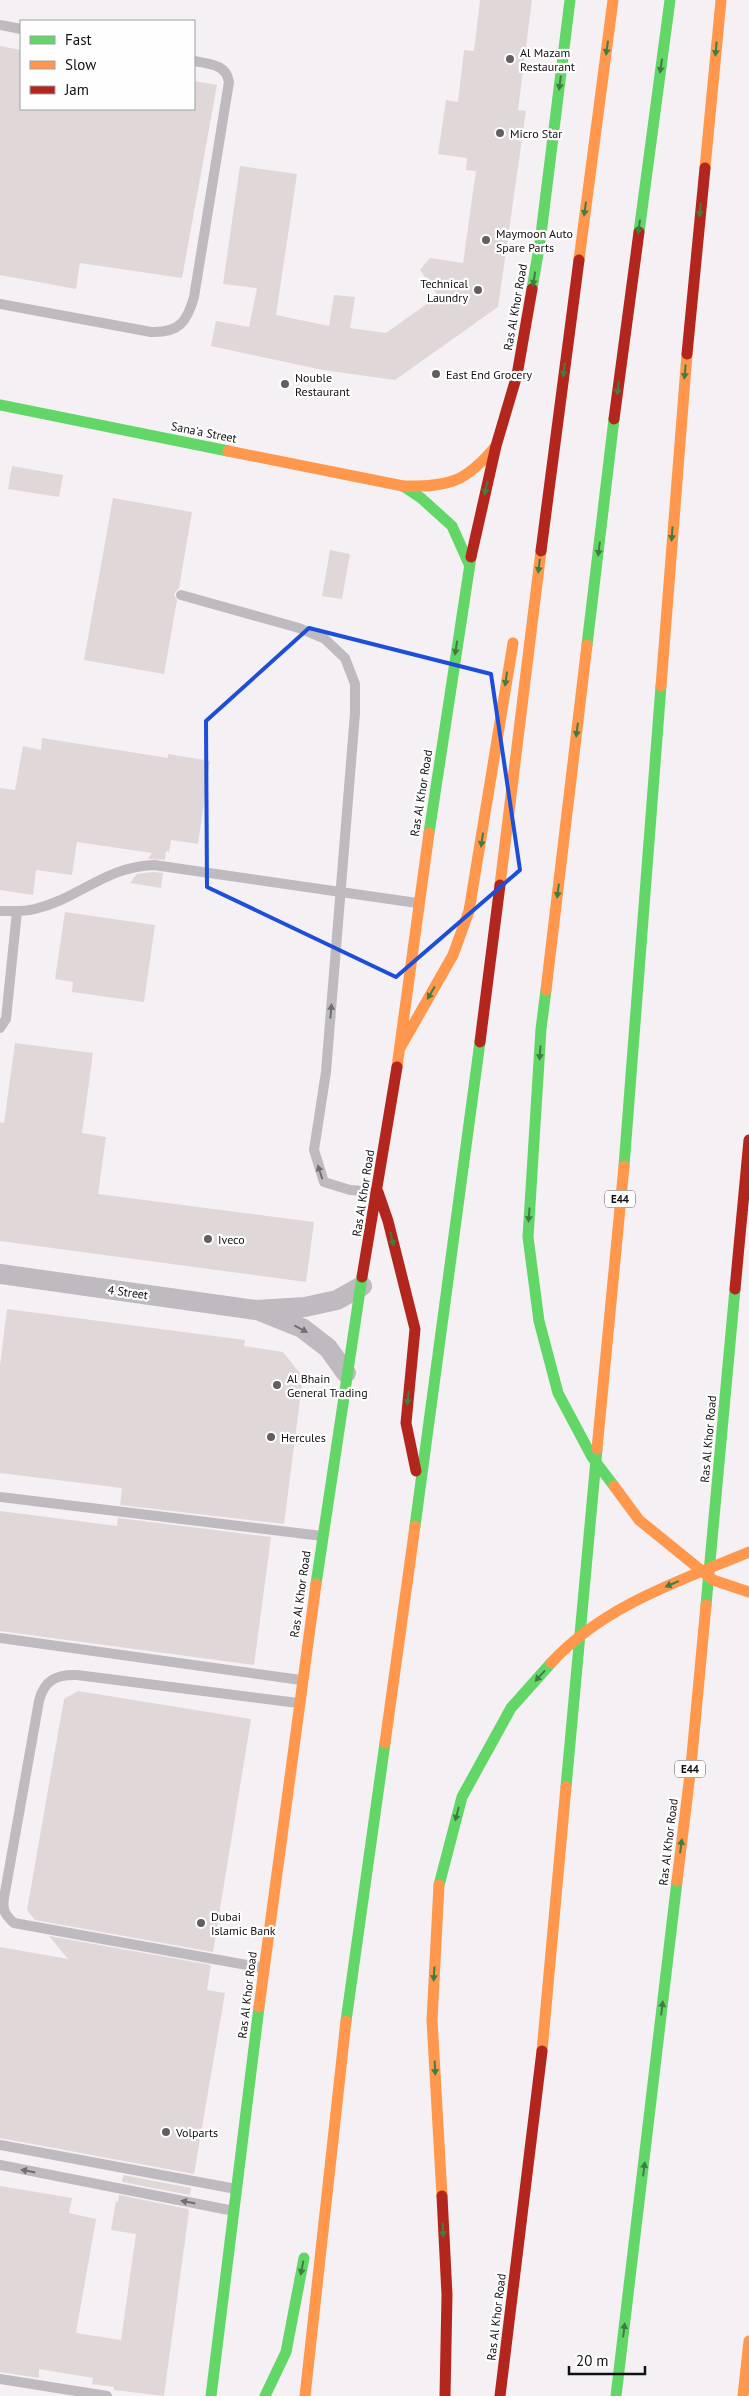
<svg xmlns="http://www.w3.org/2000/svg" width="749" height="2396" viewBox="0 0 749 2396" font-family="'PT Sans',sans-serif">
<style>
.building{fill:#e0d7d8}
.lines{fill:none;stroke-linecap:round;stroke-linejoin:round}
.lane{stroke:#bebabf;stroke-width:10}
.street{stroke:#bebabf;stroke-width:20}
.fast{stroke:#63d668;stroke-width:11}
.slow{stroke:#ff974d;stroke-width:11}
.jam{stroke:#b3261e;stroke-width:11}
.oneway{fill:#3f7d41}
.oneway2{fill:#716e71}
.marked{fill:none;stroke:#1d4ed8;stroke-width:4;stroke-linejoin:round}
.poi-dot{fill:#625e61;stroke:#fefefe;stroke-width:2}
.labels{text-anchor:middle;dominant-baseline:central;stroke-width:4.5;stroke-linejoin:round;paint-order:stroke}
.shield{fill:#fefefe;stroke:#5a5759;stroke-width:1}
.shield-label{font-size:11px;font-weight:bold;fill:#131012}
.poi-label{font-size:12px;fill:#131012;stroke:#fefefe;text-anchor:start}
.street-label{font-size:12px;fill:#131012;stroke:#fefefe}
</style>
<rect width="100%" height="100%" fill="#f5f0f3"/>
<path class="building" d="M480,0H532L518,110L526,111L498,307L395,380L323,370L211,346L216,321L249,327L257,288L223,284L240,166L297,174L276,315L329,326L334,295L355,297L350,328L386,333L438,296L420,270L430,258L463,263L476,171L466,170L467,158L438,154L446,100L458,102L464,50L474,51Z
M0,46L21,50V109H194V81L217,85L182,278L80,263L76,289L0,275Z
M12,466L63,475L59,497L8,489Z
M113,498L192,512L179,588L174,594L177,600L164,674L84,660Z
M330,550L350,554L342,599L322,596Z
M42,738L168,758V754L210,761L198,844L171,840L169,852L166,851L165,860L148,859L152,853L77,842L72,875L36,870L33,895L0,890V788L15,790L23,746L41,750Z
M154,872L163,873L161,888L130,883L137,874Z
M65,912L155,925L144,1002L72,992L73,982L55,979Z
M15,1043L93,1053L82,1133L106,1137L98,1194L314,1222L306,1282L0,1241V1122L4,1123Z
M7,1309L245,1340L244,1346L283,1352L303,1377L284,1524L120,1505L122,1488L0,1473V1366Z
M0,1511L117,1526L118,1518L271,1537L254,1665L0,1631Z
M78,1691L251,1719L213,1952L35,1920L27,1910L64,1699Z
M49,1936L211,1965L207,1990L225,1993L194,2174L0,2138V1947L68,1959Z
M123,2175L191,2188L190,2195L122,2182Z
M0,2186L72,2198L69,2213L96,2219L76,2333L121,2340L136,2234L111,2230L116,2201L118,2202L119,2195L188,2209L189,2211L164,2396L114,2390V2387L92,2384L93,2378L39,2369V2378L0,2372Z"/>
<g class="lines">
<path class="lane" d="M0,25L21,29
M0,304L151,332C179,333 187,322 194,297L229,82C226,64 210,64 194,61
M181,595L299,628L325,639L345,658L355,684V713L326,1072L314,1150L324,1182L350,1190L374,1192
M0,911C12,911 23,912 35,909C80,898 104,867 154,865L417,903
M0,1028L6,1019L17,911
M0,1497L322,1536
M0,1638L301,1680
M264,1968L14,1923C5,1915 2,1910 4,1898L39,1701C44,1680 57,1674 77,1675L298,1703
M0,2145L236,2189
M0,2165L234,2211
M0,2379L107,2396"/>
<path class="street" d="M0,1274L256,1310L305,1307L337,1300L362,1286
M262,1312L302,1328L328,1348L346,1373"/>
<path class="fast" d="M639,232L670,0
M532,289L540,242L570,0
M0,405L228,451
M403,486L421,498L452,526L469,564
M587,645L614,419
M429,833L471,557
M546,990L541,1029L528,1237L539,1321L558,1393L592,1457L614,1486
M624,1166L661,686
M415,1526L480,1042
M316,1584L362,1277
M706,1605L735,1289
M566,1787L597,1449
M439,1885L462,1797L511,1708L551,1663
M346,2021L385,1743
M211,2396L259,2007
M265,2396L286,2352L304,2258
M616,2396L677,1881"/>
<path class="slow" d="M705,168L721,0
M579,260L613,0
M228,451L403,486C450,487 466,482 496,446
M661,686L687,354
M500,885L541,551
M546,990L587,645
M400,1048L453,955L469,911L513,643
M397,1067L429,833
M597,1449L624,1166
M614,1486L639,1520L713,1580L749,1592
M551,1663C603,1606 679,1581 749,1552
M385,1743L415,1526
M677,1881L691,1766L706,1605
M439,1885L432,2020L442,2196
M259,2007L316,1584
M542,2051L566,1787
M305,2396L346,2021
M743,2396L749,2341"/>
<path class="jam" d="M687,354L705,168
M614,419L639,232
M541,551L579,260
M471,557L496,446L517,375L532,289
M480,1042L500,885
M378,1192L388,1221L415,1329L406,1423L416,1471
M362,1277L397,1067
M735,1289L749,1140
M442,2196L447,2295L445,2396
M500,2396L542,2051"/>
</g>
<defs><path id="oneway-solid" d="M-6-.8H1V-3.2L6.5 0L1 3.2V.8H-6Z" transform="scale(1.25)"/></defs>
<g class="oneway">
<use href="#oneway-solid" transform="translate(607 48) rotate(98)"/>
<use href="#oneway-solid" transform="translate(716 49) rotate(95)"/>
<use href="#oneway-solid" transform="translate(661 66) rotate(98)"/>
<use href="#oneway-solid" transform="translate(560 83) rotate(97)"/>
<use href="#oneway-solid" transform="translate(585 209) rotate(98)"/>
<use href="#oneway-solid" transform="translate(700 210) rotate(95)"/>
<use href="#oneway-solid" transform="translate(639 227) rotate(98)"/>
<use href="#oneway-solid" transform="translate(534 279) rotate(99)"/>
<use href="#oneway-solid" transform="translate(564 370) rotate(98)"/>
<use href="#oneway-solid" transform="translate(685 372) rotate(95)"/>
<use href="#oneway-solid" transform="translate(618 388) rotate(97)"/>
<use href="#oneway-solid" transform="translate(486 488) rotate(103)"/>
<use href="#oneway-solid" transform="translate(672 534) rotate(94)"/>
<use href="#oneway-solid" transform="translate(599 549) rotate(97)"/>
<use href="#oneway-solid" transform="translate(539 566) rotate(97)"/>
<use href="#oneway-solid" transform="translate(456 648) rotate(99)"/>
<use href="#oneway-solid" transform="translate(506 679) rotate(98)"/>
<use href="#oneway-solid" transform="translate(577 730) rotate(97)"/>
<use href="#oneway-solid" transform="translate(482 840) rotate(98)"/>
<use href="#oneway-solid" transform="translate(558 891) rotate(97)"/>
<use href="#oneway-solid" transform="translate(431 993) rotate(120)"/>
<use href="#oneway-solid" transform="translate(540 1053) rotate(94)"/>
<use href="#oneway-solid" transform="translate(529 1215) rotate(94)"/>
<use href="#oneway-solid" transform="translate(392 1239) rotate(77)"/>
<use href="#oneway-solid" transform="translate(408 1398) rotate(96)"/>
<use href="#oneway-solid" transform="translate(672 1584) rotate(157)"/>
<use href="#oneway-solid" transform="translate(540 1676) rotate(132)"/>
<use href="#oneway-solid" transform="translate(457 1814) rotate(105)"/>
<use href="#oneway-solid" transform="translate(681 1846) rotate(-83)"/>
<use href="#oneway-solid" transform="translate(434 1974) rotate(93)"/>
<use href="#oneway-solid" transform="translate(662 2008) rotate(-83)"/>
<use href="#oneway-solid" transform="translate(435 2068) rotate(87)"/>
<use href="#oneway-solid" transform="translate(644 2169) rotate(-83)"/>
<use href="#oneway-solid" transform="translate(443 2230) rotate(87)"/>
<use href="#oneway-solid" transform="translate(302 2268) rotate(101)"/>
<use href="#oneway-solid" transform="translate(624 2330) rotate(-83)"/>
</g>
<g class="oneway2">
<use href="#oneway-solid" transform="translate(331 1011) rotate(-85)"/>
<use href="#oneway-solid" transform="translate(320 1172) rotate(-108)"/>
<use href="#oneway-solid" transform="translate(301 1329) rotate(28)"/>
<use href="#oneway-solid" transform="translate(28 2171) rotate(-169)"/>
<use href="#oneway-solid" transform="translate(188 2202) rotate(-169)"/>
</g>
<path class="marked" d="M309,628L491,674L520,870L396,977L207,887L206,721Z"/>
<g class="poi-dot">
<circle cx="510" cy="59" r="5"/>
<circle cx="500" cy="133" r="5"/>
<circle cx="486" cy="240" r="5"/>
<circle cx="478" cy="290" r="5"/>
<circle cx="436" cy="374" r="5"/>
<circle cx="285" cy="384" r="5"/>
<circle cx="208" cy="1239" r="5"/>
<circle cx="277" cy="1385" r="5"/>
<circle cx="271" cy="1437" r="5"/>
<circle cx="201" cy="1923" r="5"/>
<circle cx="166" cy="2132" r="5"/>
</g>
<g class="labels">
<g class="shield">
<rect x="605" y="1190.5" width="30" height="17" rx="4"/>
<rect x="675" y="1760.5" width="30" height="17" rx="4"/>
</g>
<g class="shield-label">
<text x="620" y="1199">E44</text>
<text x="690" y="1769">E44</text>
</g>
<g class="poi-label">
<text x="520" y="52">Al Mazam<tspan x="520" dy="14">Restaurant</tspan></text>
<text x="510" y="133">Micro Star</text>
<text x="496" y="233">Maymoon Auto<tspan x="496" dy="14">Spare Parts</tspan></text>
<text x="468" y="283" text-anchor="end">Technical<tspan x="468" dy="14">Laundry</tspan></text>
<text x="446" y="374">East End Grocery</text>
<text x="295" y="377">Nouble<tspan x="295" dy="14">Restaurant</tspan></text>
<text x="218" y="1239">Iveco</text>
<text x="287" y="1378">Al Bhain<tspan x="287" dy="14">General Trading</tspan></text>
<text x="281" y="1437">Hercules</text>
<text x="211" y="1916">Dubai<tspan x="211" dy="14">Islamic Bank</tspan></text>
<text x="176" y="2132">Volparts</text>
</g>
<g class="street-label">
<text transform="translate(515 307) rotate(-80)">Ras Al Khor Road</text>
<text transform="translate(204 432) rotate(11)">Sana'a Street</text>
<text transform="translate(421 793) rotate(-81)">Ras Al Khor Road</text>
<text transform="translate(363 1193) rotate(-81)">Ras Al Khor Road</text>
<text transform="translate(128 1292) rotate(8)">4 Street</text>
<text transform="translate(708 1439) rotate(-85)">Ras Al Khor Road</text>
<text transform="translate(300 1594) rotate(-82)">Ras Al Khor Road</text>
<text transform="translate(668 1842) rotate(-83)">Ras Al Khor Road</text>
<text transform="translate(247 1995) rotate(-83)">Ras Al Khor Road</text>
<text transform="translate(496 2317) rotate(-83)">Ras Al Khor Road</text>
</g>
</g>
<rect x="20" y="20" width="175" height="90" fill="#fefefe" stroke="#a09fa0"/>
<rect x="30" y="36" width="25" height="8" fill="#63d668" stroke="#a09fa0"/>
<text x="65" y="45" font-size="15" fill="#131012">Fast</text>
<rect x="30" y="61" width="25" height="8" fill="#ff974d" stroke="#a09fa0"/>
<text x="65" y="70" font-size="15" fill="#131012">Slow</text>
<rect x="30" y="86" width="25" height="8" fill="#b3261e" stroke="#a09fa0"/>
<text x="65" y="95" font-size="15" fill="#131012">Jam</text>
<path d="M569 2366v8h76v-8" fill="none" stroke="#131012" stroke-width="2.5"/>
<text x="576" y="2366" font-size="15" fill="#131012" stroke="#fefefe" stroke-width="4" paint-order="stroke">20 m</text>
</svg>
